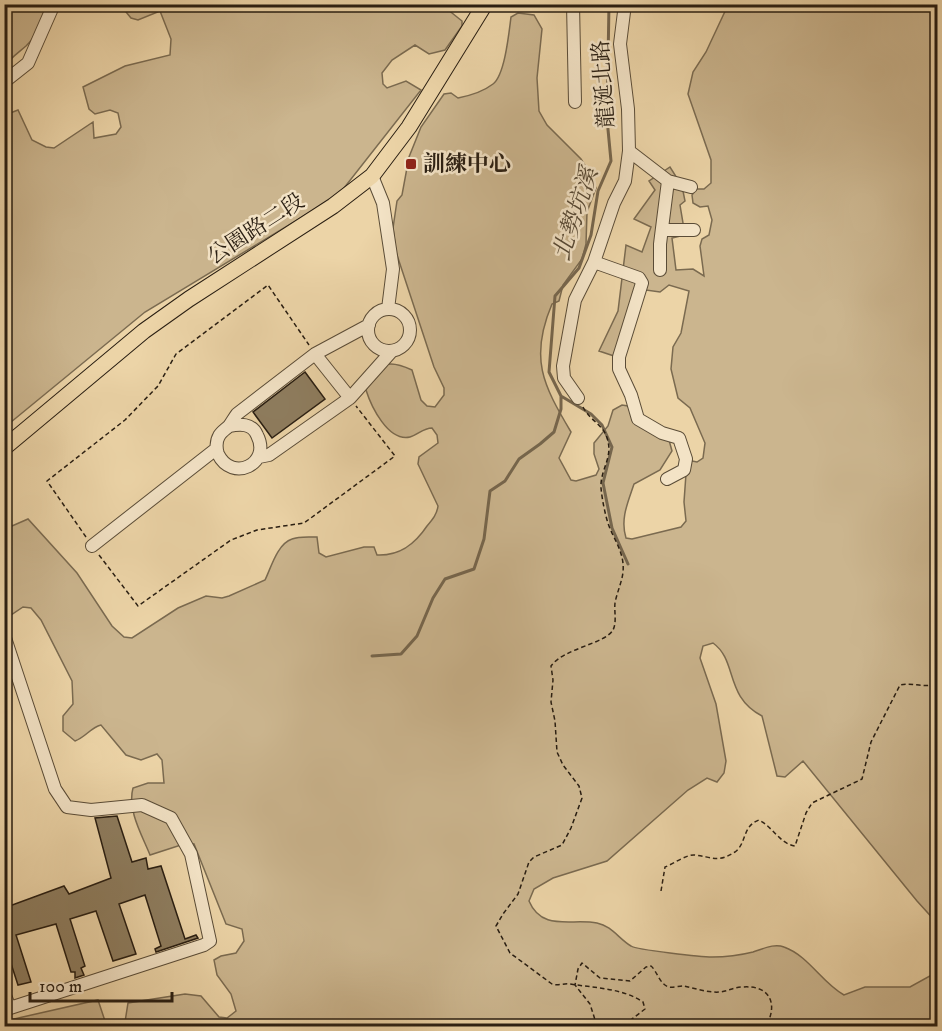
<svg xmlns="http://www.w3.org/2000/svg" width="942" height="1031" viewBox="0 0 942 1031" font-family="'IM FELL DW Pica','Noto Serif TC',serif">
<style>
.green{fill:#cbb58e;stroke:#7a6a50;stroke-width:1.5}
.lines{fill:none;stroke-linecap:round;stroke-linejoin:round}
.stream{stroke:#76664d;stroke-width:3}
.building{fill:#8e7d5f;stroke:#291e12;stroke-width:1.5}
.minor-casing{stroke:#5a4c37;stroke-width:14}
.major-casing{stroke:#291e12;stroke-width:17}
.path{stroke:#291e12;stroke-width:1.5;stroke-dasharray:4.5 3;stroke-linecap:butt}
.minor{stroke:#f3e3c6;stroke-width:12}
.major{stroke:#ecd4a7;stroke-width:15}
.poi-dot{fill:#8f2418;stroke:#f3e3c6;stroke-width:2}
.labels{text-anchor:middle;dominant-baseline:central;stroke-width:5;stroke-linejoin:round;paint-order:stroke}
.street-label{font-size:22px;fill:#291e12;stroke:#f3e3c6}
.poi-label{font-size:22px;font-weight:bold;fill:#291e12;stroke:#f3e3c6;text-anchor:start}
.water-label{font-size:24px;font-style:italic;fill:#564834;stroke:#f3e3c6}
</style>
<rect width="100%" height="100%" fill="#ecd4a7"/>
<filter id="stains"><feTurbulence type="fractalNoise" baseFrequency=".00333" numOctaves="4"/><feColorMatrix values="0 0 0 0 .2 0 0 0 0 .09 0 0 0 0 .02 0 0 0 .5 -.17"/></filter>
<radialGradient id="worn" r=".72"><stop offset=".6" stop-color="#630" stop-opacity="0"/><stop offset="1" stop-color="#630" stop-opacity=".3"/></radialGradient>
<path class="green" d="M5,5H49C43,20 38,35 26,46C18,53 10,58 5,66Z
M126,5H442L462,21V26L445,50L429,54L415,45L392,60L382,73L383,84L387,88L406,81L421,90L344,188L332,199L145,312L5,427V115L18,110L32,140L46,147L54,148L93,122L94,138L116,134L121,127L118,113L110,110L95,114L89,109L83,87L125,66L170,55L171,39L160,11L138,20L131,18L126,12Z
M728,5H937V923L917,901L803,761L785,777L777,776L762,716C724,696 738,661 713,643L703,646L700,658L716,704L726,761L724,773L717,782L707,778L688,790L607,861L553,878L534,889L529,901C542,932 572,918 597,923C612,926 619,939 631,946C637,950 702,957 712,957C725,957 741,955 753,952C763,949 774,943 784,947C809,956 822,983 844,995L865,987H910L937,972V1026H5V1021L98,1000L106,1024L125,1022L128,1003L185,994L201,996L219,1017L227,1018L236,1011L231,994L217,975L214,960L221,956L236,953L244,941L242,929L226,924L194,844L187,843L150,855C142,835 127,810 133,788L148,783H164L162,760L157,754L141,760L126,755L101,725C90,728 86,737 75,741L63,731V716L73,704L72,681L41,620L31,608L23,607L5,619V529L28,519L77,573L112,626L124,637L132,638L178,608L206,596L222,598L229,596L265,580C271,568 277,544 292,539C299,536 309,537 317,537L319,553L326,557L364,547H374L377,555C400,556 415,544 427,526C433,519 437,514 438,506L418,464L419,457L438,443L437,435L432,428C423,428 418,435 410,437C388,442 371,406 366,390C378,365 384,357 412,370L421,400L427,406L435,407L444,395V388L434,367L396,252L393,228L397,201L402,195L409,157L421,127L444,94L451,93L458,98C468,96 484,91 493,84C505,75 509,32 511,17L518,13L534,15L542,29L537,78L539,111L547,125L581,159L590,173L596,188L587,212L586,244L582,259L563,285L559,301L552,304C529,358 543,385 571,432L559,458L571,480L576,481L596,475L599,469L594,454V443L608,426L613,410L622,405L628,406L634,422L669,440L672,451L660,470L634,484C628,502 620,519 626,538L632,539L681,527L686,521L684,502L687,460L697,462L703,458L705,443L690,408L678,398L671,369L673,347L681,333L689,291L669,285L660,292L639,289L620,358L599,351L618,311L626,245L642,252L651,227L634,219L655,190L649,181L670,167L682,186L685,201L680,205L685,235L672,238L676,270L693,269L704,276L700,246L702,239L709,235L712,220L708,206L700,207L693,203L692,195L696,189H704L711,183V160L688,94L693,72L706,52Z"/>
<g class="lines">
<path class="stream" d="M561,396L591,414L602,425L612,447L603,483L612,528L628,564
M372,656L401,654L417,636L433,598L445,579L474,569L484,539L490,491L505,481L519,459L540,444L554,432L561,409V396L549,372L555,296L579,268L591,235L598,191L611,161L607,119L609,4"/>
</g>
<path class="building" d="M305,372L325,399L272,438L253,412Z
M117,816L132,862L146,858L148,869L161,866L185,939L196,935L198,938L156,952L155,949L161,946L145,895L119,904L136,954L113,961L96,911L70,919L85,966L81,968L84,975L75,978V972H71L56,924L16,935L31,982L18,985L4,942V908L64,886L69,894L111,878L95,818Z"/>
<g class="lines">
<g class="minor-casing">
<path id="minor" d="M573,4L575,102
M4,82L28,63L54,4
M629,151L668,181L691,187
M372,176L383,203L393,269L388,309
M662,230H694
M594,262L639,278L642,283L619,357V369L631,395L638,419L662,433L679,438L686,459L684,470L667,479
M660,270V244L668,181
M368 330a21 21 0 1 1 42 0a21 21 0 1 1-42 0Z
M350,398L391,352
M578,398L564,378L563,366L575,300L594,262L614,203L625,181L629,151L628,109L620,44L625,4
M229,426C240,424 252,423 257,435C272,464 232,483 218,454C216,449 216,441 219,436C221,432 226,429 229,426C232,422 234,418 237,414L315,354L369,325
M259,457L269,455L350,398L315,354
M92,546L216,449
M4,635L55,789L67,807L91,810L142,805L171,818L191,854L210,941L204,945L10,1008L4,1012
M4,993L10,1008"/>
</g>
<g class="major-casing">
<path id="major" d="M4,448L144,331L189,299L333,206L372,176L409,127L485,4"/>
</g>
<path class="path" d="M583,407C589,419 602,425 606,435C615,457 600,468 601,488C602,498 604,509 607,520C612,538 625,551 623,572C622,582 617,592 615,603C614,611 617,622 613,630C605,644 564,648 551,666L553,680L551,702L555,721L557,752L563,765L579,786L582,798L571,828L562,845L534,857L529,862L518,894L503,914L496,926L510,953L552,984C558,986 564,983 570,984C595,988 622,988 643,1002L645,1009L623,1026
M86,537L47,481L125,420L158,386L176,354L268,285L309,345
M99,555L138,606L231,540L257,530L304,523L395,456L356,406
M661,891L665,867C673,864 687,854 695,855C712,857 718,863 735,852C747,843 742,826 759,820C773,827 780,844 795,846L806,813L812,803L862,779L871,742L900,685C913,682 925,689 938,683
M597,1026L590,1004L575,985L578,969L582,963L600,978L630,981L646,967L651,966C657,971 660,985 669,987C673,988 679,986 683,986C695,988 707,993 720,992C728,991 735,987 743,987C771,985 778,1005 766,1026"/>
<use href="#minor" class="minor"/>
<use href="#major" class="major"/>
</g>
<rect class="poi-dot" x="405" y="158" width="12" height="12" rx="3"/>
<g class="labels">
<g class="street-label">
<text transform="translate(604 84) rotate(-94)">龍涎北路</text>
<text transform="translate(256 229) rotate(-33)">公園路二段</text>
</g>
<g class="poi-label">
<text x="423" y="164">訓練中心</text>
</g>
<g class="water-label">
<text transform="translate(576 214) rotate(-72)">北勢坑溪</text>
</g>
</g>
<rect width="942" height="1031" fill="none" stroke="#ecd4a7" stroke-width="24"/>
<rect x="6" y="6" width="930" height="1019" fill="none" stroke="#291e12" stroke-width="3"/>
<rect x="12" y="12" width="918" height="1007" fill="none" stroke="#291e12" stroke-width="1.5"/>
<path d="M30 992v9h142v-9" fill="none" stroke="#291e12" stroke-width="3"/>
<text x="39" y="992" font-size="18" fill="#291e12" stroke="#f3e3c6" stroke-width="4.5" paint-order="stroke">100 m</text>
<rect width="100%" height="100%" filter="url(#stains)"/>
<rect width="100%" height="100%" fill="url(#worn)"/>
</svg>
